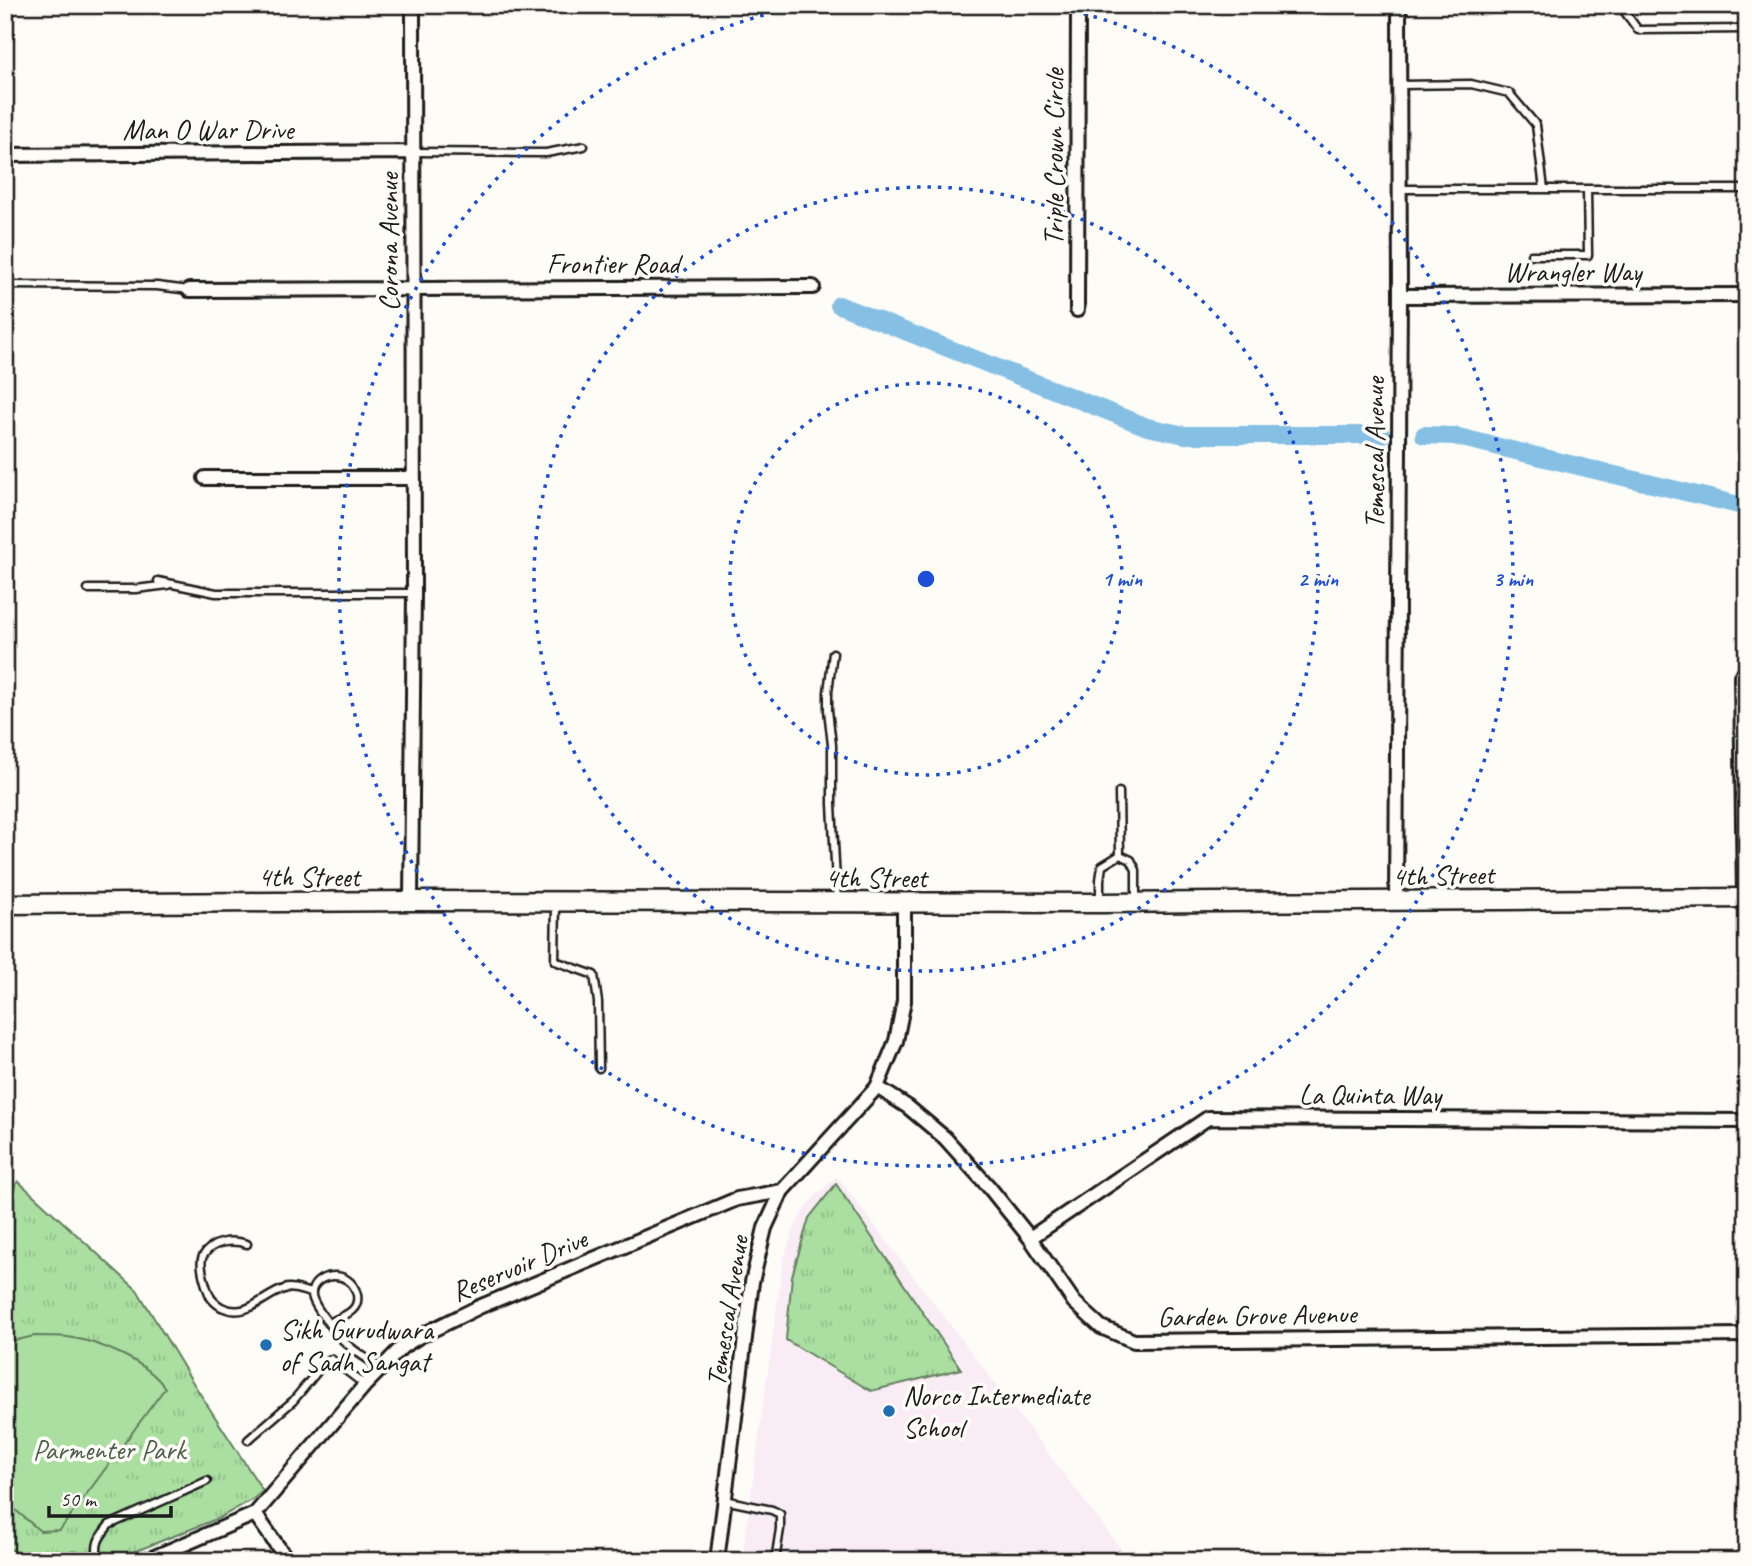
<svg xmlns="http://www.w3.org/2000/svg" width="1752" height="1566" viewBox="0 0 1752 1566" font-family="Caveat,sans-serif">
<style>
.built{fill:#f9ecf5}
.grass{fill:url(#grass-tufts);stroke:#637e5e;stroke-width:2}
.pitch{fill:#aadfa1;stroke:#637e5e;stroke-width:2}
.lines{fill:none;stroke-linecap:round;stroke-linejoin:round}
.canal{stroke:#85c0e4;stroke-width:18}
.lane-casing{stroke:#1c1c1c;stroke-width:11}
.street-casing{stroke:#1c1c1c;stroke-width:18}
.secondary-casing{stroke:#1c1c1c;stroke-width:23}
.lane{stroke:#fdfcf7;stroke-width:6}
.street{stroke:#fdfcf7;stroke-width:12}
.secondary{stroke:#fdfcf7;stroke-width:18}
.ring{fill:none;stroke:#1d4ed8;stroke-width:3.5;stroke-dasharray:3.5 7}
.poi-dot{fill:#1f6fb2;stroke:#fdfcf7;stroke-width:2.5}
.labels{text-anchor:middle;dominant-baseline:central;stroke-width:7;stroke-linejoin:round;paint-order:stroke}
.street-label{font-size:28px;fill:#1c1c1c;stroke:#fdfcf7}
.poi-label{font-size:28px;fill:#1c1c1c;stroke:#fdfcf7;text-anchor:start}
.park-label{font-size:28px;fill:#4e604b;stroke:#fdfcf7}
.centre{fill:#1d4ed8;stroke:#fdfcf7;stroke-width:3.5}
.ring-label{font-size:21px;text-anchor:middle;font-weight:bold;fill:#1d4ed8;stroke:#fdfcf7;stroke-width:7;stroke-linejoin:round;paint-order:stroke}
</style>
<defs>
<pattern id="grass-tufts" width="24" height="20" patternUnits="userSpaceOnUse" patternTransform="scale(1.75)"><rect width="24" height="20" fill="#aadfa1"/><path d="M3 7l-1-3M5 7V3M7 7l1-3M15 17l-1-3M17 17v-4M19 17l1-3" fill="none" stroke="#92bf8a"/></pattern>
</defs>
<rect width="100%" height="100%" fill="#fdfcf7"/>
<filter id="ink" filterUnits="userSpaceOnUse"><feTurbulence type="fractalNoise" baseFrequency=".0143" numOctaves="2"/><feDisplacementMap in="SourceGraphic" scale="14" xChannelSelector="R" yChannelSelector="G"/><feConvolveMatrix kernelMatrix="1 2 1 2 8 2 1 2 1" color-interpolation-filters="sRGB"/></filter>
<g filter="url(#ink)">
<path class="built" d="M837,1176L1130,1561H742L783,1261L792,1234L802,1213L815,1196Z"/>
<path class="grass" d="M18,1181L137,1290L195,1386L263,1491L253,1499L219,1518L111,1561H26L5,1545V1201Z
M836,1184L961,1369L871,1391L786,1340L792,1276L809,1218Z"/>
<path class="pitch" d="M34,1336C45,1336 57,1336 68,1337C100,1342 147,1361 165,1388L60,1530L40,1531L5,1501V1343Z"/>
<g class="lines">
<path class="canal" d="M839,305L1147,427L1185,435H1382
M1424,435L1454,436L1747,507"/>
<g class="lane-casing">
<path id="lane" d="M1615,5L1622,8L1638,30L1747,29
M1400,85L1471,84L1509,93L1536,125L1544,189H1400
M414,152L546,153L584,146
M1544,189H1747
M1531,255H1588L1587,189
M5,285L157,286L189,290
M158,581L216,593H414
M88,589H136L168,585
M833,653L828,692V710L832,745V804L837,902
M1119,792L1120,855L1131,860L1136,870V901
M1100,901V880L1102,866L1120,855
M556,904L555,961L594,975L598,1002L599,1068
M247,1244C232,1239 212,1241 203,1256C198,1264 207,1290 211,1298C214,1302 220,1307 224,1308C247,1318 263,1296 284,1289C292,1286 303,1291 311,1293
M329,1323C342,1316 360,1312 357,1295C351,1266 310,1274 312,1295C313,1306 337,1335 346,1343C356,1353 370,1360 382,1369
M248,1440L293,1401L326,1361L331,1359L365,1385
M724,1500L772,1510L780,1514V1529L775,1561
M98,1561C95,1543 98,1539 109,1525L207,1481"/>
</g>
<g class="street-casing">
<path id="street" d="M5,155L412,152
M189,290L813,287
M1400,296L1747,295
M1077,310L1078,5
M205,478H414
M1741,676L1744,898
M411,901L414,593L413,5
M1396,902L1400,296L1399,5
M877,1087L908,1107L945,1138L989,1187L1030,1238L1074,1302L1101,1327L1134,1341L1747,1335
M1030,1238L1208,1118L1747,1121
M255,1514L288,1561
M145,1561L255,1514L365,1385L402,1347L418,1337L479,1307L737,1199L782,1191
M717,1561L752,1282L765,1228L782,1191L877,1087L896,1041L904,1001V904"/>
</g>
<g class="secondary-casing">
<path id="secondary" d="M5,904L411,901L1100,903L1747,898"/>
</g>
<use href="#lane" class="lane"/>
<use href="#street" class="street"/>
<use href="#secondary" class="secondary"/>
</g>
</g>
<g class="ring">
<circle cx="926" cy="579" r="196"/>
<circle cx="926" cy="579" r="392"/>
<path d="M1053 6A587 587 0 1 1 799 6"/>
</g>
<g class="poi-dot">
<circle cx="266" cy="1345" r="7"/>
<circle cx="889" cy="1411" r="7"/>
</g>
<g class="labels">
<g class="street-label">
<text x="208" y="129">Man O War Drive</text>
<text transform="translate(1053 157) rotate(-90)">Triple Crown Circle</text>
<text transform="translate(388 242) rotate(-90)">Corona Avenue</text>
<text x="613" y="263">Frontier Road</text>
<text x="1573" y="271">Wrangler Way</text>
<text transform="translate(1374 453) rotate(-90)">Temescal Avenue</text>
<text transform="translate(1443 875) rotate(-1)">4th Street</text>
<text x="309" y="876">4th Street</text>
<text x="876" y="877">4th Street</text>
<text x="1370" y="1094">La Quinta Way</text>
<text transform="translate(519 1265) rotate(-23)">Reservoir Drive</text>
<text transform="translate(727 1311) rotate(-81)">Temescal Avenue</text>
<text transform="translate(1257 1315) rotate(-1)">Garden Grove Avenue</text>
</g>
<g class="poi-label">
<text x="280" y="1329">Sikh Gurudwara<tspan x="280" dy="32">of Sadh Sangat</tspan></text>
<text x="903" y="1395">Norco Intermediate<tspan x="903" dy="32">School</tspan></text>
</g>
<g class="park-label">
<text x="109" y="1449">Parmenter Park</text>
</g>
</g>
<circle cx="926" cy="579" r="10" class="centre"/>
<g class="ring-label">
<text x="1122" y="586">1 min</text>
<text x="1318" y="586">2 min</text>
<text x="1513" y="586">3 min</text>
</g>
<rect width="1752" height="1566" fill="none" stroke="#fdfcf7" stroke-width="28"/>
<rect x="14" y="14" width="1724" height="1538" fill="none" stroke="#1c1c1c" stroke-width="2.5" filter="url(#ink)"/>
<path d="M49 1506v10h122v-10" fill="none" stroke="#1c1c1c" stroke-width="3.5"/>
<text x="60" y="1506" font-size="21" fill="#1c1c1c" stroke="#fdfcf7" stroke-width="5" paint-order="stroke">50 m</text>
</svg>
